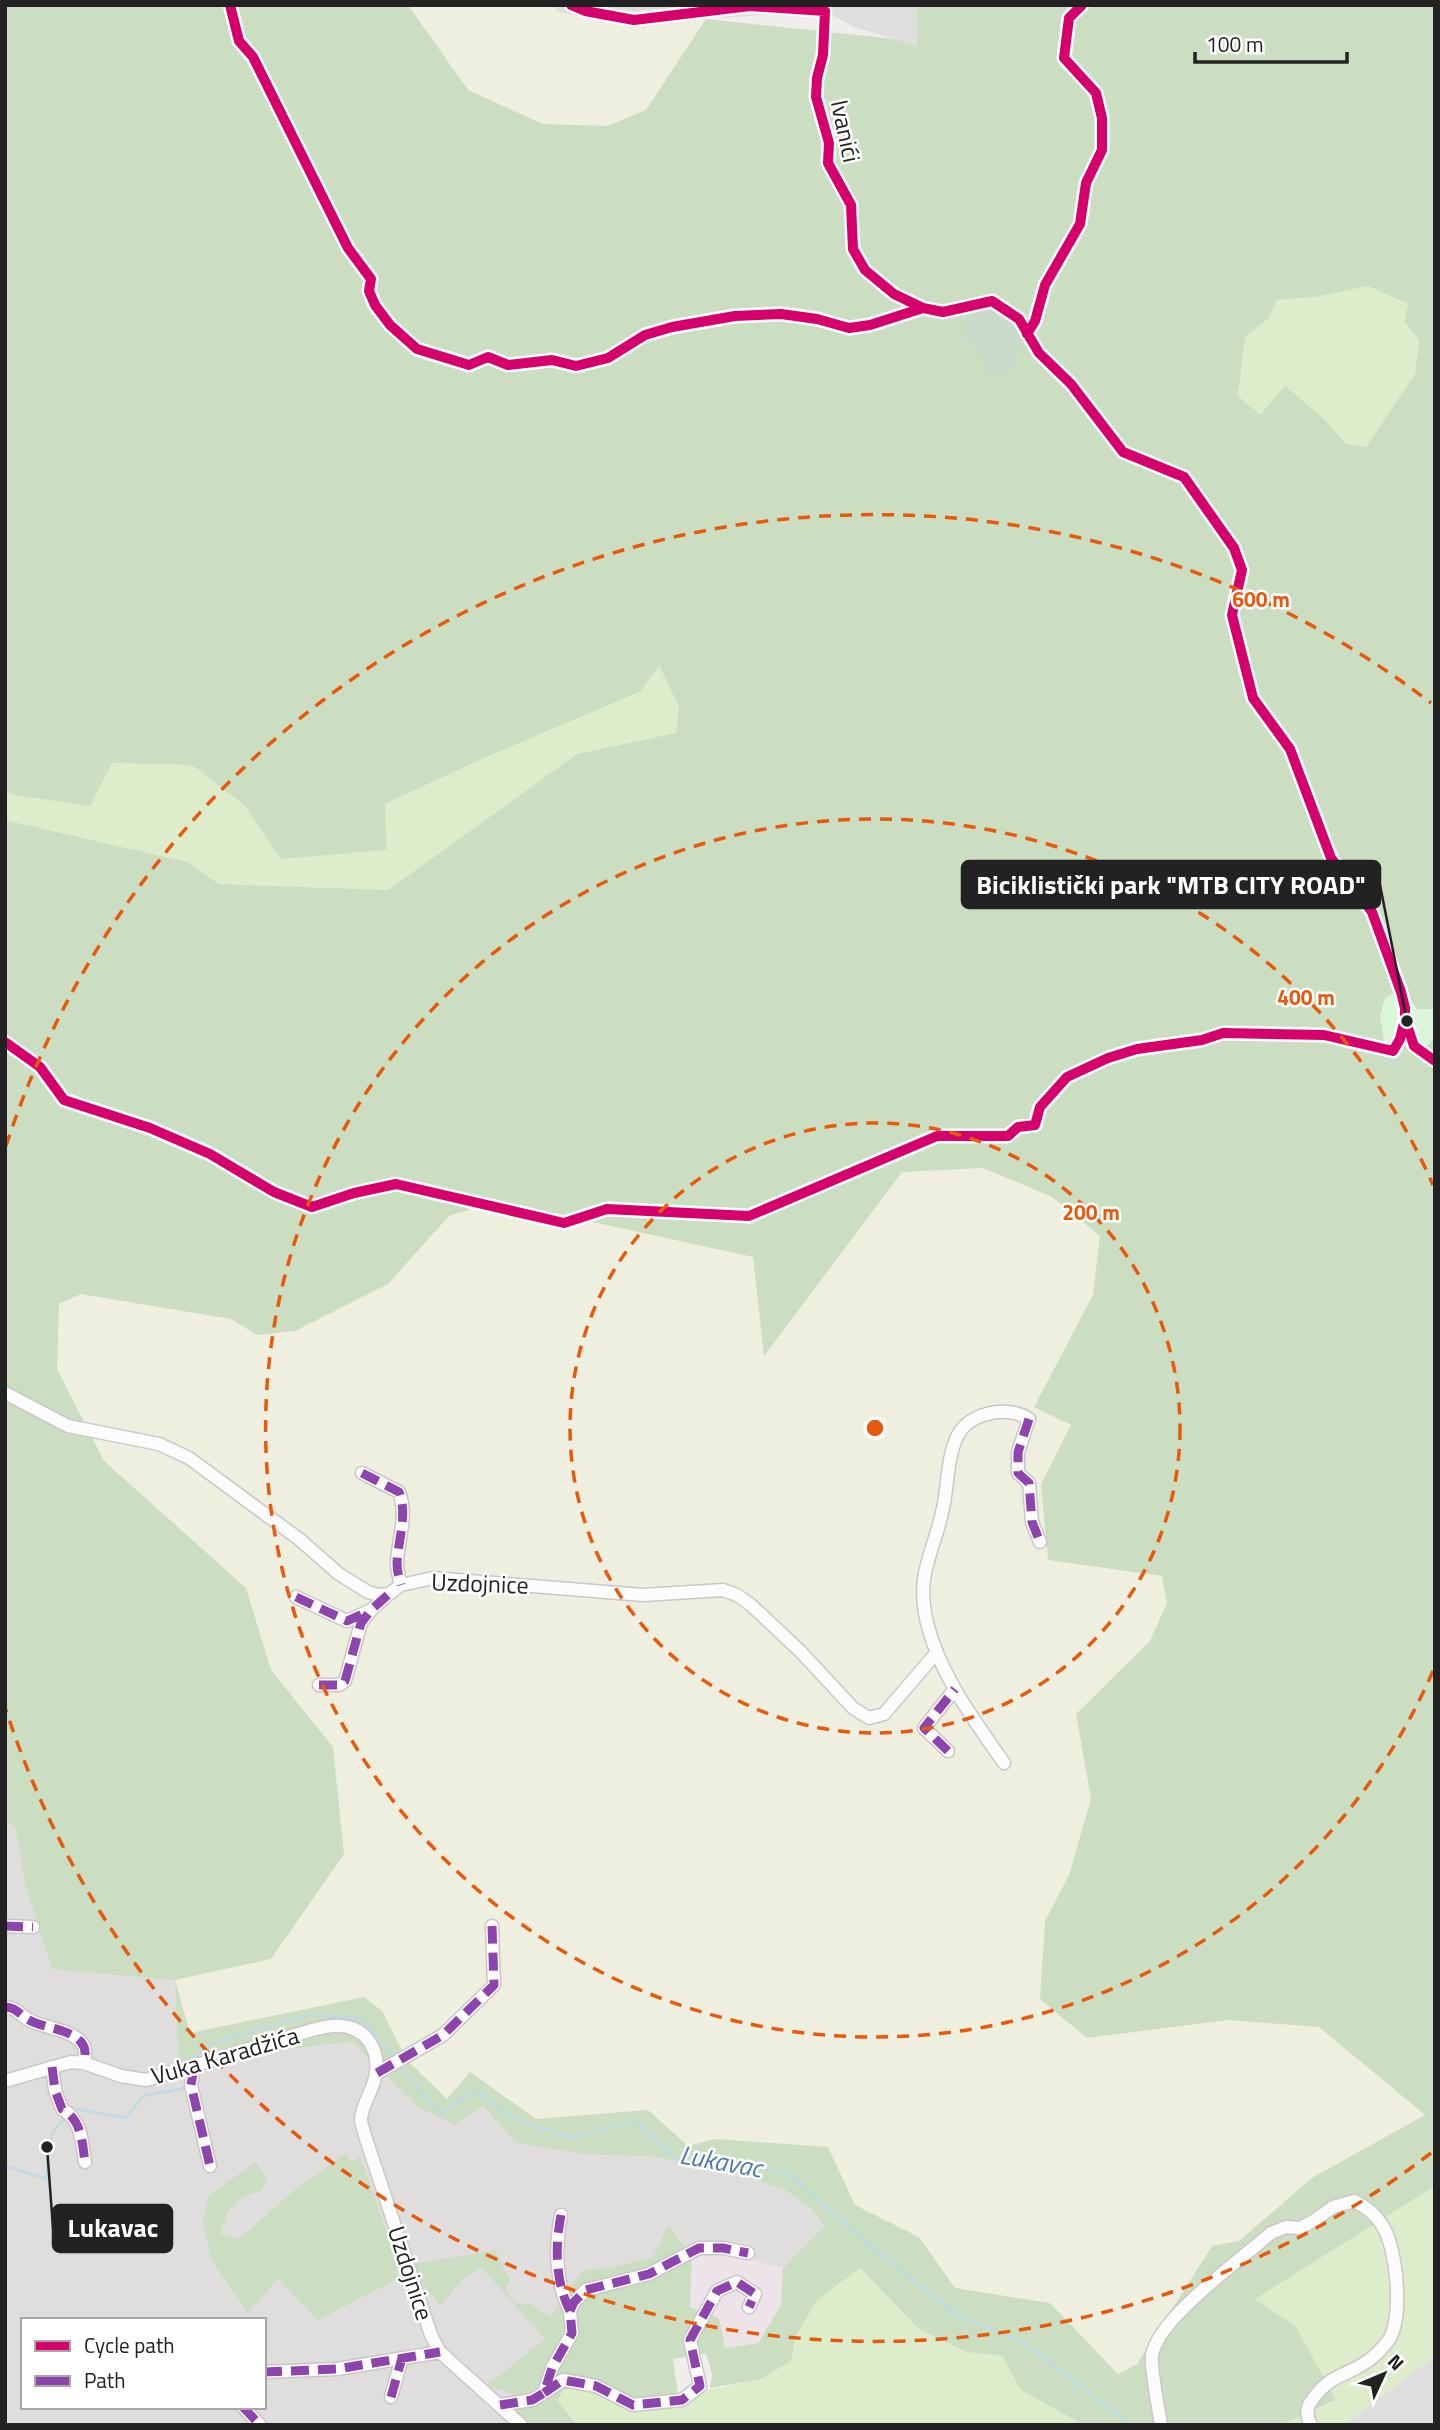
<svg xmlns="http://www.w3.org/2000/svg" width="1440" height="2430" viewBox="0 0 1440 2430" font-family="'Titillium Web',sans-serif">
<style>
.residential{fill:#dfdedc;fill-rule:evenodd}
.industrial{fill:#ede4e9}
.farmland{fill:#efefdf}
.grass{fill:#ddeccb}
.forest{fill:#cbdec1;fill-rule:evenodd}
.cemetery{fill:#cadbca}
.park{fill:#daf5da}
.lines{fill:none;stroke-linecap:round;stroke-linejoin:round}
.stream{stroke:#bfdbe3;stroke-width:2.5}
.minor-casing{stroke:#c9c8c7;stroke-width:15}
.minor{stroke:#fdfcfc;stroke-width:12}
.quiet{stroke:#8e44ad;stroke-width:9;stroke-dasharray:18 9;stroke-linecap:butt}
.cycleway-casing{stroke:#fff;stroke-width:15}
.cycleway{stroke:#d6006c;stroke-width:10}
.ring{fill:none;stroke:#e8590c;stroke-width:3.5;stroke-dasharray:12 9}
.labels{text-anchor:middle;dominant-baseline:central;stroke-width:5;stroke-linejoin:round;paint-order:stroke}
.street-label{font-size:24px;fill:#222;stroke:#fff}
.water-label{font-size:26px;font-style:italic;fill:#4a7aab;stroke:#fff}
.centre{fill:#e8590c;stroke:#fff;stroke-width:3.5}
.ring-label{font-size:21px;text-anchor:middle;font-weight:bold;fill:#e8590c;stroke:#fff;stroke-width:5;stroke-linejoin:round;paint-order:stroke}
.leader{fill:none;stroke:#222;stroke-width:2.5}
.callout-dot{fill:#222;stroke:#fff;stroke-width:2.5}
.callout{fill:#222;stroke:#222;stroke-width:2.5}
.callout-label{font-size:26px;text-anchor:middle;font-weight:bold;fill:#fff}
</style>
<rect width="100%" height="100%" fill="#f0eeeb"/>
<path class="residential" d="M554,5H917L918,46L854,27L825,11L706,19L580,17L556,11Z
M5,1821L15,1827L24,1880L175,1980L178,2062L351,2042L418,2107L483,2106L586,2154L655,2157L721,2169L785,2190L811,2208L824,2226L783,2268L684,2245L668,2226L653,2257L607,2268L583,2270L571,2284L551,2318L520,2310L546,2339L488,2385L514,2394L509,2407L511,2425H5ZM23,2320H264V2407H23Z
M1435,2356V2425H1343Z"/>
<path class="industrial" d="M684,2245L783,2268L781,2305L757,2343L724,2348L690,2308L692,2255Z"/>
<path class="farmland" d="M408,5H554L556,11L580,17L706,19L646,110L607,126L543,124L468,90Z
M983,1168L1052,1197L1100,1236L1093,1295L1034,1406L1071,1424L1041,1484L1162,1576L1167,1603L1150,1641L1076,1715L1091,1799L1069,1875L1045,1921L1088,2038L1228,2020L1319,2027L1425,2115L1312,2178L1239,2241L1212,2246L1137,2364L1118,2375L1050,2304L956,2288L919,2237L855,2205L828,2147L715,2139L688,2146L648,2110L536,2119L470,2073L447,2099L406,2059L382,2011L364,1998L190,2033L175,1980L271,1959L333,1747L271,1670L246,1588L104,1461L57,1369L59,1304L80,1294L231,1319L257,1335L388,1284L449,1216L497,1201L753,1257L764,1355L902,1172Z"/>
<path class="grass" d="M1368,286L1408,304L1404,321L1419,340L1415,374L1366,447L1346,444L1324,419L1285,387L1260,416L1238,396L1245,337L1268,318L1276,300L1315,297Z
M659,664L679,707L676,733L577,754L388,890L219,884L187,862L5,820V790L15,795L112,763L192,765L244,805L281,859L387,850L385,804L484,758Z
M1435,2186V2356L1343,2425H1280L1336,2401L1255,2299Z
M860,2268L919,2329L966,2352L1002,2356L1021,2390L1084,2425H577L558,2401L568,2377L606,2384L633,2409L678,2393L719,2388L761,2379L791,2361L795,2338L817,2300Z"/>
<path class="forest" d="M5,5H408L468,90L543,124L607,126L646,110L706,19L895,39L917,46V5H1435V2186L1255,2299L1296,2327L1336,2400L1280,2425H1084L1021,2390L1002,2356L966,2352L919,2329L860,2268L817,2300L795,2338L791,2361L761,2379L710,2388L712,2374L706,2353L673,2359L678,2393L633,2409L606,2384L568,2377L558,2401L577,2425H511L509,2404L513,2394L487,2385L545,2339L481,2267L462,2280L441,2306L411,2272L318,2320L278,2279L248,2313L211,2260L203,2221L209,2195L256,2162L267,2179L261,2191C234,2198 227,2208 221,2234L239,2239L292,2192L345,2154L352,2162L360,2156L399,2267L495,2250L510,2281L505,2290L516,2304H531L551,2317L571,2284L583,2270L607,2268L653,2257L668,2225L692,2255L690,2307L719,2318L725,2348L758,2343L781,2305L783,2268L824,2226L811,2208L785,2190L721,2169L655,2157L586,2154L517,2143L483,2106L455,2125L418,2107L351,2042L178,2062L175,1980L52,1969L24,1880L15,1827L5,1821V820L187,862L219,884L388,890L577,754L676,733L679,707L659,665L641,691L484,758L385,804L387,850L281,859L244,805L192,765L112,763L90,806L15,795L5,790ZM1368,286L1408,304L1404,321L1419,340L1415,374L1366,447L1346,444L1324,419L1285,386L1260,415L1238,396L1245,337L1269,318L1276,300L1315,297ZM983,1168L1052,1197L1100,1236L1093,1295L1034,1407L1071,1425L1041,1484L1048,1560L1162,1576L1167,1603L1150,1641L1076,1714L1091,1799L1069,1875L1045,1921L1040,1999L1087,2038L1228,2020L1319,2027L1425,2115L1312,2178L1239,2241L1212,2246L1137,2364L1118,2374L1050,2303L955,2288L919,2237L855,2205L828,2147L715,2139L688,2146L648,2110L536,2119L470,2072L447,2099L406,2059L382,2011L364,1997L190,2033L175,1980L271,1959L344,1854L333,1747L271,1670L246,1588L104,1461L57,1369L59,1304L81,1294L231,1319L257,1335L295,1331L388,1284L449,1216L497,1201L753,1257L764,1356L902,1172Z"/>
<path class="cemetery" d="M991,302L1018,320L1022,343L1017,365L1007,373L986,375C985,369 983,362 980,357C972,344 959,339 962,321Z"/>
<path class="park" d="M1404,989L1417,1009H1434L1435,1039L1422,1049L1384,1042L1380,1016L1385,998Z"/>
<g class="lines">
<path class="stream" d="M190,2059L214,2043L308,2015L362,2018L394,2059
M398,2064L440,2114L475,2090L512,2118L571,2138L635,2121L675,2158L721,2159L788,2174L884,2257L958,2316L1021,2341L1131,2425
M77,2109L126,2118L143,2096L185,2088L186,2084
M5,2166L47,2179C47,2158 46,2133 64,2119"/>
<g class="minor-casing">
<path id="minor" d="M571,5L585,11L634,20L750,6L825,11L823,55L817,78L816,97L829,143L828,163L851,205L853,249L865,270L894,294L923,308
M5,1393L68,1426L159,1444L189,1458L299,1539L339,1574L368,1592L379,1595L389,1594L401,1585L433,1578L643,1595L723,1590L737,1595L751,1605L800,1651L853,1708L869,1718L884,1714L937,1652
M362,1473L399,1492C408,1516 398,1539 397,1563C397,1571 399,1578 401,1585
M296,1597L347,1621L369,1611
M319,1685H339L345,1681L361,1623L371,1610L389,1594
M948,1751L924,1728L955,1689
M1004,1763C974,1720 940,1675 927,1623C915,1572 934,1554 943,1508C948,1486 947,1456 958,1435C970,1412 1009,1405 1029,1419L1018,1452V1473L1029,1483L1032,1522L1040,1542
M5,1926L33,1927
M5,2007C16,2007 20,2015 29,2020C46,2029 68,2028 81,2042C87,2049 85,2055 84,2063
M52,2067L55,2090L62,2109C82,2120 82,2142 85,2162
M194,2067L191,2085L210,2166
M377,2073L443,2035L494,1985L492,1926
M5,2081L71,2062L84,2063L121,2076L146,2080L312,2030C321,2028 331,2025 340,2026C365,2027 379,2048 376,2072C375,2088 362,2103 361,2119C361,2124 364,2131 365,2136L431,2335L440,2352L521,2425
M561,2215C555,2247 555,2281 570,2311
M264,2372L337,2369L440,2352
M544,2393L563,2380L596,2386L633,2405L682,2400L700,2386L690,2340L717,2291L737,2282L755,2294L749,2307
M391,2397L402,2358
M500,2405L532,2400L544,2393L552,2368L572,2333L570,2311L574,2302L586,2290L649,2274L699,2248H723L748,2253
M243,2407L260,2425
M1161,2425C1159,2410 1150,2367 1152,2355C1159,2317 1241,2260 1271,2233L1286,2227L1300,2228L1315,2220L1333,2207L1354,2201C1365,2206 1375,2214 1382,2225C1397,2247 1404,2319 1388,2341C1384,2346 1378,2353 1373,2357C1351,2376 1331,2372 1312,2400C1306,2408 1306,2416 1311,2425"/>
</g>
<use href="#minor" class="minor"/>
<path class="quiet" d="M1029,1419L1018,1452V1473L1029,1483L1032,1522L1040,1542
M362,1473L399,1492C408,1516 398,1539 397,1563C397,1571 399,1578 401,1585
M296,1597L347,1621L369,1611
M319,1685H339L345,1681L361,1623L371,1610L389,1594
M948,1751L924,1728L955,1689
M5,1926L33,1927
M5,2007C16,2007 20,2015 29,2020C46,2029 68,2028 81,2042C87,2049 85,2055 84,2063
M52,2067L55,2090L62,2109C82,2120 82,2142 85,2162
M194,2067L191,2085L210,2166
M377,2073L443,2035L494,1985L492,1926
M561,2215C555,2247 555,2281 570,2311
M264,2372L337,2369L440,2352
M544,2393L563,2380L596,2386L633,2405L682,2400L700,2386L690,2340L717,2291L737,2282L755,2294L749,2307
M391,2397L402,2358
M500,2405L532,2400L544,2393L552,2368L572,2333L570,2311L574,2302L586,2290L649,2274L699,2248H723L748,2253
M243,2407L260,2425"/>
<g class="cycleway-casing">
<path id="cycleway" d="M230,5L239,41L253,57L348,248L371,279L369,291L375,305L390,325L417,349L469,365L488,357L508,365L552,360L576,366L608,358L645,335L672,327L735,316L781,314L817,319L849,328L870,325L923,308
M571,5L585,11L634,20L750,6L825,11L823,55L817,78L816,97L829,143L828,163L851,205L853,249L865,270L894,294L923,308L943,312L992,301L1019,319L1039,353L1071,384L1123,452L1184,477
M1027,334L1035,321L1045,285L1080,224L1086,183L1102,150V118L1096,93L1064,58L1069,18L1082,5
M1184,477L1234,548L1242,570L1232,615L1253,698L1290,749L1331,858L1372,912L1401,992L1405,1008V1019L1414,1046L1435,1061
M5,1042L40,1067L64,1100L150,1128L210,1154L274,1192L312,1207L354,1193L396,1184L564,1223L607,1209L749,1216L937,1136H1008L1018,1127L1035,1125L1040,1107L1067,1077L1108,1058L1137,1049L1202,1040L1223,1033L1324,1035L1393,1051L1400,1039L1405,1019"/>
</g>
<use href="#cycleway" class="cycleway"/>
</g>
<g class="ring">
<circle cx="875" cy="1428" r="305"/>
<path d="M1433 1671A609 609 0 1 1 1433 1185"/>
<path d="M1431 2153A914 914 0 0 1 6 1710M6 1146A914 914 0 0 1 1431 703"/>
</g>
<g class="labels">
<g class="street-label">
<text transform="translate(846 131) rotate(78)">Ivanići</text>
<text transform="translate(480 1583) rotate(2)">Uzdojnice</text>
<text transform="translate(225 2055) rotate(-16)">Vuka Karadžića</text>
<text transform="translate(411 2273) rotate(72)">Uzdojnice</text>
</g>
<g class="water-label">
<text transform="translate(721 2161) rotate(10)">Lukavac</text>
</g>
</g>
<circle cx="875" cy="1428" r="10" class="centre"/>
<g class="ring-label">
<text x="1261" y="607">600 m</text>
<text x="1306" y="1005">400 m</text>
<text x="1091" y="1220">200 m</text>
</g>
<path class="leader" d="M1407 1021L1380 885M47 2147L53 2228"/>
<g class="callout-dot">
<circle cx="1407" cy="1021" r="7"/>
<circle cx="47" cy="2147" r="7"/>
</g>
<g class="callout">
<rect x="962" y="861" width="418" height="47" rx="7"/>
<rect x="53" y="2205" width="119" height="47" rx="7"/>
</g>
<g class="callout-label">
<text x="1171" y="894">Biciklistički park "MTB CITY ROAD"</text>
<text x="113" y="2237">Lukavac</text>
</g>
<rect width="1440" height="2430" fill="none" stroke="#222222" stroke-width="14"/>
<rect x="21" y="2318" width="245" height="91" fill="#ffffff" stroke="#a7a7a7" stroke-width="2"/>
<rect x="35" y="2341" width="35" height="10" fill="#d6006c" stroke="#a7a7a7" stroke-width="2"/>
<text x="84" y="2353" font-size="21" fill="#222222">Cycle path</text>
<rect x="35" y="2376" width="35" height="10" fill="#8e44ad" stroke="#a7a7a7" stroke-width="2"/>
<text x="84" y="2388" font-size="21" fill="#222222">Path</text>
<g transform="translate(1384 2374) rotate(46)" stroke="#ffffff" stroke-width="5" paint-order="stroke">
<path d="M0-5L12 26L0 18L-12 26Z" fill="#222222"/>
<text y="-10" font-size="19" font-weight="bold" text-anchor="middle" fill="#222222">N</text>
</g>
<path d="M1195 52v10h152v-10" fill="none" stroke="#222222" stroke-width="3.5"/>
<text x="1206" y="52" font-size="21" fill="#222222" stroke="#ffffff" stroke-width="5" paint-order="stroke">100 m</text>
</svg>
